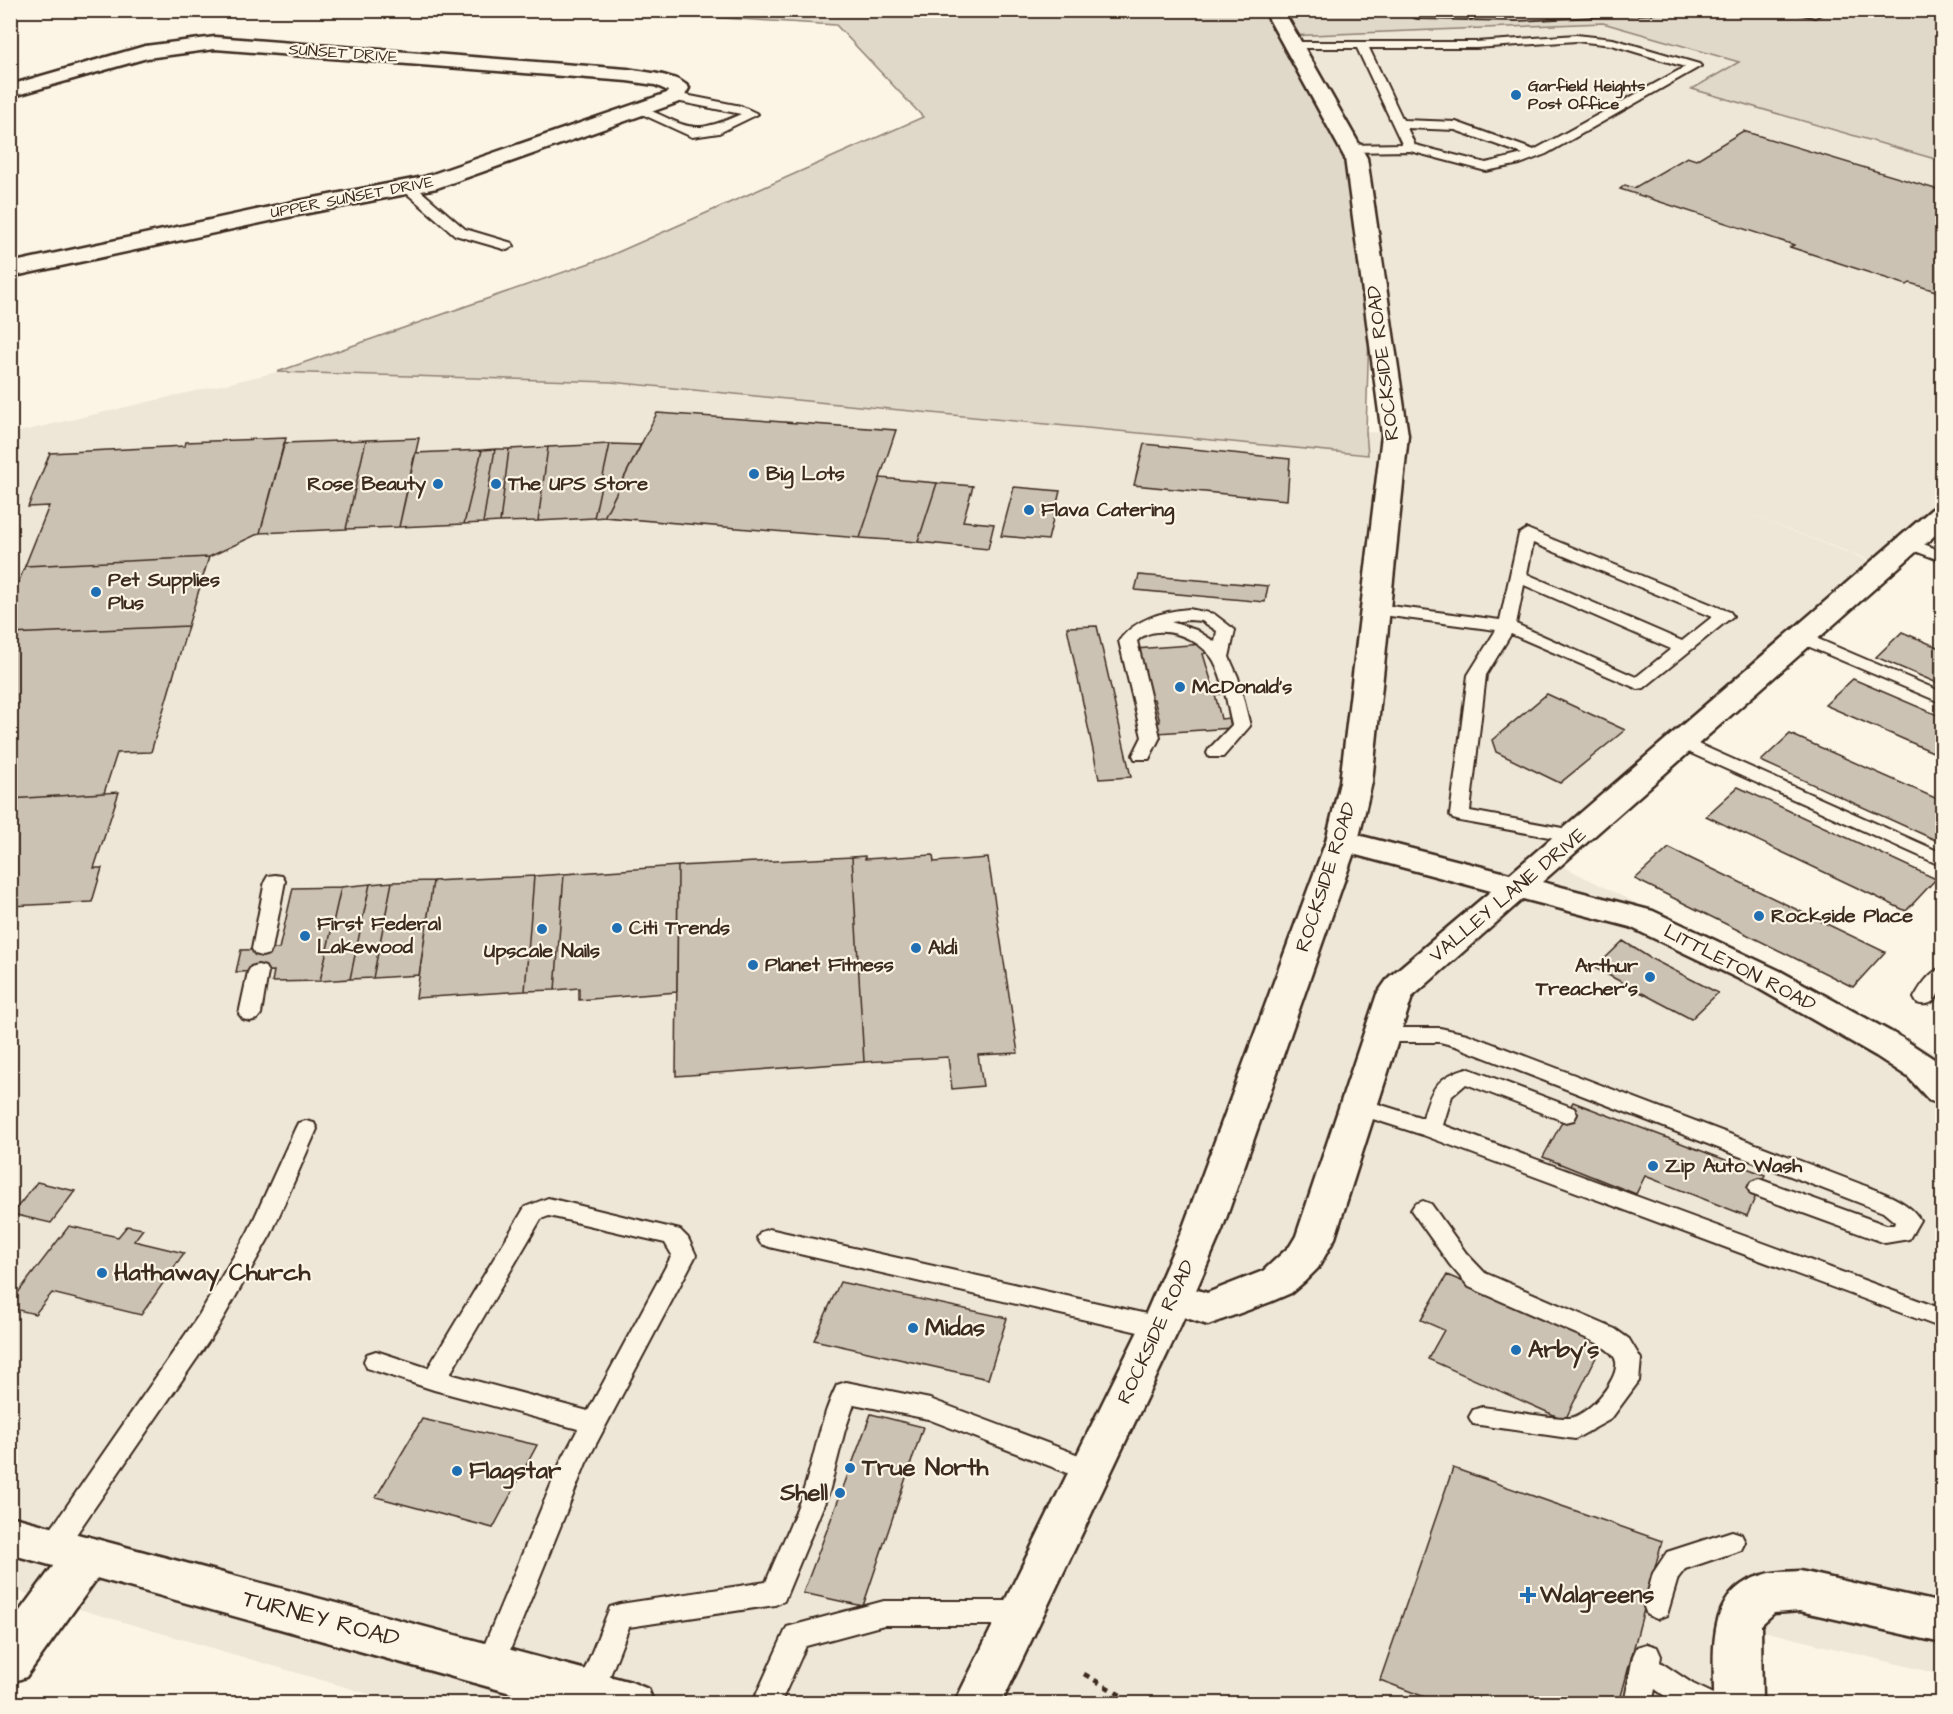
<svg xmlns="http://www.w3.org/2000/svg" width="1953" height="1714" viewBox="0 0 1953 1714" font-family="'Architects Daughter',sans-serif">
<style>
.built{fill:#eee6d6}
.green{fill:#e0d8c8;stroke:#8e8173;stroke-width:1.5}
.building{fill:#ccc2b3;stroke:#3b2a1e;stroke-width:1.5}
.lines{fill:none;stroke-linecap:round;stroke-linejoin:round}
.lane-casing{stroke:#3b2a1e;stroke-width:4}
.street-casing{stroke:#3b2a1e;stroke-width:5}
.secondary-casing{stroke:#3b2a1e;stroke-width:5}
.primary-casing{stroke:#3b2a1e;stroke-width:5}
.path{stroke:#3b2a1e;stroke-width:4.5;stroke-dasharray:6 6;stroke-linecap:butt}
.lane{fill:#fcf5e5;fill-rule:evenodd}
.street{fill:#fcf5e5;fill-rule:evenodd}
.secondary{fill:#fcf5e5;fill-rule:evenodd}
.primary{fill:#fcf5e5;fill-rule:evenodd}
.poi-dot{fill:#1f6fb2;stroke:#fcf5e5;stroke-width:2}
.labels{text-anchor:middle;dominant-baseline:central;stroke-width:4.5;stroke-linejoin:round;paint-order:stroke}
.far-street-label{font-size:16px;fill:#3b2a1e;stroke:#fcf5e5}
.far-poi-label{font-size:16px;font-weight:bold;fill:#3b2a1e;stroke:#fcf5e5;text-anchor:start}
.street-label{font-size:20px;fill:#3b2a1e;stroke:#fcf5e5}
.poi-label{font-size:20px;font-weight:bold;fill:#3b2a1e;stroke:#fcf5e5;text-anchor:start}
.near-poi-label{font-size:24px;font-weight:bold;fill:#3b2a1e;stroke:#fcf5e5;text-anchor:start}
.near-street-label{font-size:24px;fill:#3b2a1e;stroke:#fcf5e5}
</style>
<rect width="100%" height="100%" fill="#fcf5e5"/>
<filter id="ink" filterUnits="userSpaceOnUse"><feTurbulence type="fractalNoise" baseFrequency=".0167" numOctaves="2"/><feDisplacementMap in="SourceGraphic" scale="12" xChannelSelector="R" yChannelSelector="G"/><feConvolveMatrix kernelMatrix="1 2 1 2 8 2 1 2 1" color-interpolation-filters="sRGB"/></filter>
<g filter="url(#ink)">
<path class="built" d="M1603,23L1740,62L1693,89L1942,161V515L1885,566L1740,511L1895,571L1564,867L1942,1057V1675L1715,1619L1713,1703L403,1704L11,1589L10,434L277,372L611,382L1367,455L1366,432L1395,433L1287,36Z"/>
<path class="green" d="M606,11H1942V161L1692,89L1739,62L1603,23L1287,36L1356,158L1371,266L1366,432L1368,455L611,382L277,372L607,257L923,117L836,25Z"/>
<path class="building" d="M1743,131L1942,191V293L1910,283L1907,285L1790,247L1794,245L1620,189L1625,185L1634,188L1687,157L1696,160Z
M657,413L896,430L860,538L604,517Z
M286,438L260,533L209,557L25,566L49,506L28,507L50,453L185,446L186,442Z
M419,438L399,527L346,529L366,440Z
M366,440L346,529L260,533L284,443Z
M610,444L641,445L604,517L594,518Z
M610,444L594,518L538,521L548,447Z
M1144,444L1290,459L1287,500L1134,485Z
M548,447L538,521L500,522L509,449Z
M495,449H509L500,522L483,523Z
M495,449L483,523L464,524L482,450Z
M482,450L464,524L399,527L415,453Z
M880,478L937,483L918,542L860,538Z
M937,483L973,486L963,521L994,524L988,549L918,542Z
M1014,487L1060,491L1048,540L1001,536Z
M209,557L188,626L10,634V604L25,566Z
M1139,575L1268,586L1265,602L1135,590Z
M188,626L151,752L117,753L104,793L10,799V634Z
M1097,626L1131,777L1099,779L1067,627Z
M1902,632L1942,649V685L1876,657Z
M1204,644L1206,653L1203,654L1213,687H1220L1222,694H1215L1221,719L1229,718L1232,728L1157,733L1154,723L1160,722L1154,699L1148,700L1135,649Z
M1853,679L1942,717V756L1825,705Z
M1547,694L1625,730L1560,783L1496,752L1492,740Z
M1790,734L1942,801V843L1761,761Z
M1738,787L1936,879L1906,911L1706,816Z
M119,792L94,868H102L92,902L10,906V799Z
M1669,848L1885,952L1853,987L1635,879Z
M933,855L934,862L988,858L1018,1053L978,1055L983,1086L952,1089L948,1057L864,1062L852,857L865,856V859Z
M852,857L864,1062L676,1076L678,866Z
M678,866L677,992L579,1000V988L555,990L564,874Z
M564,874L555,990L525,991L534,876Z
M534,876L525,991L416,998L433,881Z
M433,881L419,975L373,978L392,882Z
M392,882L373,978L350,979L370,884Z
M370,884L350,979L320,981L341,887Z
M341,887L320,981L272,982L274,971L236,972L241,950L279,949L293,888Z
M1623,941L1650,958L1718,993L1691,1019L1595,968Z
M1573,1102L1765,1175L1747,1216L1645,1176L1636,1194L1543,1157Z
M37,1182L75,1191L51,1223L12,1214Z
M69,1226L118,1237L127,1226L143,1229L134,1241L184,1253L141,1315L52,1293L35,1314L10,1308V1303Z
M1447,1275L1604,1341L1565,1420L1428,1359L1444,1330L1421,1320Z
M840,1282L1007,1318L988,1379L814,1340Z
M871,1414L923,1427L863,1606L803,1593Z
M422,1419L537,1445L493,1528L376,1497Z
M1453,1468L1662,1541L1619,1704H1443L1380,1680Z"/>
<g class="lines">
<g class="lane-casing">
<path id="lane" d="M1411,10L1516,14L1659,10L1654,13L1516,20L1418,18L1414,17Z
M1786,10H1814L1821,14L1815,17Z
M1576,35L1613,39L1699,64L1701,66L1546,154L1520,164L1486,171L1410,151L1346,152L1344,149L1350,145L1402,144L1357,48H1292L1286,45L1292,42H1476ZM1576,41L1612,45L1685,67L1534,150L1456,122L1403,120L1369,48H1476ZM1407,128L1455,130L1523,154L1486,163L1415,145Z
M675,93L741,106L758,114L719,133L692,137L633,110L635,107H643C691,128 691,136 741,114L671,100V94Z
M409,184L414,185L465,229L512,243L514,246L507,250L455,235L404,191L403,188Z
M1527,529L1730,612L1733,616L1644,688L1638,689L1511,634L1486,675L1470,811L1584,832L1587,836L1584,840L1577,842L1460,821L1453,819L1450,815L1468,675L1496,630L1375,614L1369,613L1366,609L1369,605L1375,604L1500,620L1519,534ZM1533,543L1712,617L1682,641L1527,574ZM1524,585L1671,649L1636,677L1516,624Z
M1910,539L1942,551V561L1904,547L1902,544L1904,541Z
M1189,609L1214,614L1235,630L1229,657L1238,677L1250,726L1223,757H1209L1207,753L1209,749L1232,725C1227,704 1224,680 1214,661C1201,638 1157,620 1137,641L1160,737L1149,759H1135L1133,755L1142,737L1119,641C1134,619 1164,611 1189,609ZM1189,620L1202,621L1217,631L1215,642L1196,630L1171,622Z
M1804,633L1942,692V703L1798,642L1795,638L1798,634Z
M1683,737L1942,853V866L1677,747L1674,743L1677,739Z
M275,875L282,876L285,881L272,949L269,954L262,956L255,954L252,949L265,881L268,876Z
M258,965L265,967L268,972L261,1014L257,1019L250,1021L243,1019L239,1014L248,972L251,967Z
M1942,968C1944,984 1939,1010 1917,1003L1914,998C1920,987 1930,971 1942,968Z
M1382,1028H1440L1467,1034L1858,1183C1879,1192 1908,1199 1920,1220L1909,1239L1885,1243L1877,1240L1751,1194L1748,1188L1751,1182L1759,1179L1886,1225H1894L1895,1222L1883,1212L1455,1046L1440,1042H1382L1374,1040L1371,1035L1374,1030Z
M1467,1068L1574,1108L1577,1114L1574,1120L1566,1122L1466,1084L1452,1096L1443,1125L1942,1309V1328L1423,1135L1351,1112L1348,1106L1351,1100L1359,1098L1423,1118C1430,1090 1438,1076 1467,1068Z
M306,1121L314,1123L317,1129L271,1234L217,1329L62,1555L53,1558L44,1555L40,1547L44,1539L199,1315L248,1232L295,1129L298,1123Z
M548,1198L680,1230L688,1238L696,1255L586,1463L504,1665L500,1674L490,1677L480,1674L476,1665L561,1461L578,1429L434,1390L367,1368L364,1361L367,1354L376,1351L428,1368L525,1207ZM549,1216L665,1243L672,1255L588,1411L450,1374L541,1219Z
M1423,1201L1431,1204L1466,1253L1485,1273L1615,1329L1629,1339L1641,1359L1639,1381L1611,1419L1575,1439L1473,1424L1469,1417L1473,1410L1482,1407C1509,1410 1542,1418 1569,1418C1587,1417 1619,1380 1616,1362C1615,1353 1604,1348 1597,1343L1469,1287L1450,1265L1411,1210L1415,1204Z
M769,1229L1160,1317L1169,1320L1172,1327L1169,1334L1160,1337L769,1247L761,1244L757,1238L761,1232Z
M846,1382L930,1399L1100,1463L1104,1471L1100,1479L1091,1482L928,1419L854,1404L845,1430L829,1492L784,1601L775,1605L629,1627L599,1704H577L574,1696L610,1607L620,1604L766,1582C778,1552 793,1522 803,1492C815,1456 820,1419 837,1385Z
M1732,1531L1741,1534L1745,1542L1741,1550L1685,1569L1678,1578L1667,1615L1657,1619L1647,1615L1644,1607L1653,1573L1667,1552Z
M884,1601H1021L1031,1604L1035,1613L1031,1622L1021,1625H884L806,1646L780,1704H752L787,1627Z
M1647,1644L1657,1647L1661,1656L1660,1662L1693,1684L1716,1695L1720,1704H1676L1655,1689L1652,1704H1624L1633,1656L1637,1647Z"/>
</g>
<g class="street-casing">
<path id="street" d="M215,37L627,69C643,72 679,74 689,88L682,101L437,188L293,216L10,277V263L293,202L424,177L667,93L668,91L655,85L627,81L215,49L147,58L10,97V85L145,46Z
M1942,507V529L1542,882L1653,911L1780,971L1902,1038L1934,1059L1942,1068V1104L1929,1100L1908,1077L1876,1056L1756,987L1630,927L1523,899L1412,997L1335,1238L1318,1268L1304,1282L1291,1293L1270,1302L1208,1325L1159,1309L1153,1298L1159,1287L1173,1282L1207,1293L1263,1271L1290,1246L1296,1236L1377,994L1389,977L1491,891L1330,848L1326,841L1330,834L1342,831L1510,874L1932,509Z
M87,1536L103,1542L109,1556L103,1570L26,1677L10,1683V1624L71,1542Z
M1800,1571L1942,1603V1643L1800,1611L1774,1613L1761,1625L1762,1704H1714C1715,1655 1703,1591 1763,1575C1775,1571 1788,1572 1800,1571Z"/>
</g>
<g class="secondary-casing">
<path id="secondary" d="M10,1516L631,1682L648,1689L654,1704H550L10,1554Z"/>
</g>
<g class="primary-casing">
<path id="primary" d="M1264,10H1283L1367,158L1408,435L1372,782L1358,841L1222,1230L1180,1327L1001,1704H954L1140,1327L1182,1230L1326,841L1340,782L1382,435L1345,158Z"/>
</g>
<path class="path" d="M1084,1674L1136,1704"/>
<use href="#lane" class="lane"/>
<use href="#street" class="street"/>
<use href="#secondary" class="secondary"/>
<use href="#primary" class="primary"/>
</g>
</g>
<g class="poi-dot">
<circle cx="1516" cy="95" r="6"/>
<circle cx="754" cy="474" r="6"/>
<circle cx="438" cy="484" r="6"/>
<circle cx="496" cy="484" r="6"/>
<circle cx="1029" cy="510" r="6"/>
<circle cx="96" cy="592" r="6"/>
<circle cx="1180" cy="687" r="6"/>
<circle cx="1759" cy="916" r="6"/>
<circle cx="617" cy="928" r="6"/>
<circle cx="542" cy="929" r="6"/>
<circle cx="305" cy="936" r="6"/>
<circle cx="916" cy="948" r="6"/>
<circle cx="753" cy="965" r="6"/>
<circle cx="1650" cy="977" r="6"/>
<circle cx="1653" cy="1166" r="6"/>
<circle cx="102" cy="1273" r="6"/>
<circle cx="913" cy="1328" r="6"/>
<circle cx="1516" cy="1350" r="6"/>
<circle cx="850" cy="1468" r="6"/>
<circle cx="457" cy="1471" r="6"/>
<circle cx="840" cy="1493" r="6"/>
<path d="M1525 1586h6v6h6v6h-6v6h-6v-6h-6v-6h6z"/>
</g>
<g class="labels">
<g class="far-street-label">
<text transform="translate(343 53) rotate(4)">SUNSET DRIVE</text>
<text transform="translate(352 197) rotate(-11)">UPPER SUNSET DRIVE</text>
</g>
<g class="far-poi-label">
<text x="1528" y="86">Garfield Heights<tspan x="1528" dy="18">Post Office</tspan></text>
</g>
<g class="street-label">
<text transform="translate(1383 363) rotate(-97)">ROCKSIDE ROAD</text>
<text transform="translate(1326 877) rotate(-72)">ROCKSIDE ROAD</text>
<text transform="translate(1508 895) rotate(-40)">VALLEY LANE DRIVE</text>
<text transform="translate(1740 968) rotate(27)">LITTLETON ROAD</text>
<text transform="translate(1156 1332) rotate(-65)">ROCKSIDE ROAD</text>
</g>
<g class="poi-label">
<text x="766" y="474">Big Lots</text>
<text x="426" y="484" text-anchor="end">Rose Beauty</text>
<text x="508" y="484">The UPS Store</text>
<text x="1041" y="510">Flava Catering</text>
<text x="108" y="580">Pet Supplies<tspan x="108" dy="23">Plus</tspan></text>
<text x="1192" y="687">McDonald's</text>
<text x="1771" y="916">Rockside Place</text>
<text x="317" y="924">First Federal<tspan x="317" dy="23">Lakewood</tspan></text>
<text x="629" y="928">Citi Trends</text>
<text x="928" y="948">Aldi</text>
<text x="542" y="951" text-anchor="middle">Upscale Nails</text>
<text x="765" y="965">Planet Fitness</text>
<text x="1638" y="966" text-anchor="end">Arthur<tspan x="1638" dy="23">Treacher's</tspan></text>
<text x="1665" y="1166">Zip Auto Wash</text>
</g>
<g class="near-poi-label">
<text x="114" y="1273">Hathaway Church</text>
<text x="925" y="1328">Midas</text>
<text x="1528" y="1350">Arby's</text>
<text x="862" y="1468">True North</text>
<text x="469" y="1471">Flagstar</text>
<text x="828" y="1493" text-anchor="end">Shell</text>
<text x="1540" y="1595">Walgreens</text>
</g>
<g class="near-street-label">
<text transform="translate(321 1619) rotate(15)">TURNEY ROAD</text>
</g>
</g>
<rect width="1953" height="1714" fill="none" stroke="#fcf5e5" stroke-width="36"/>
<rect x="18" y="18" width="1917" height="1678" fill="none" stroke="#3b2a1e" stroke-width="2" filter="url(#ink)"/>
</svg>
